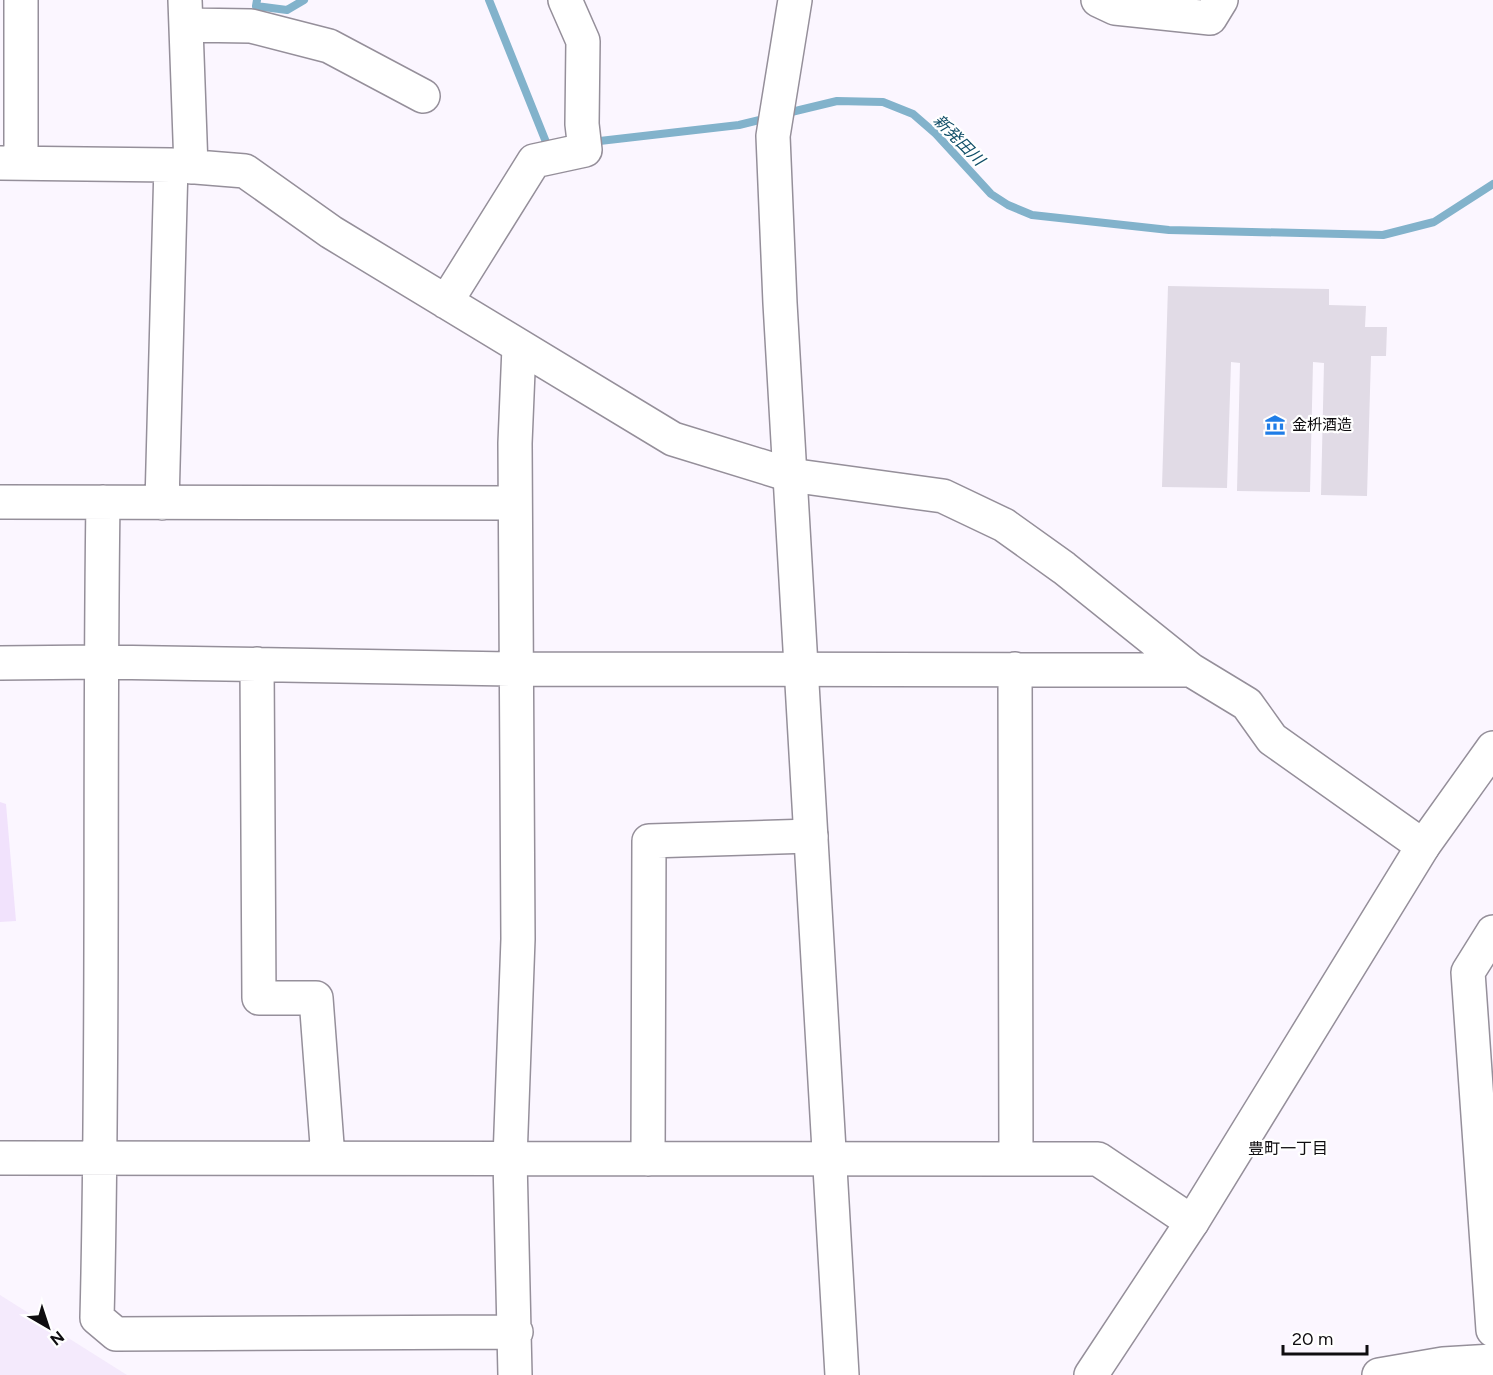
<svg xmlns="http://www.w3.org/2000/svg" width="1493" height="1375" viewBox="0 0 1493 1375" font-family="Figtree,'Noto Sans JP',sans-serif">
<style>
.built{fill:#f4eafc}
.green{fill:#f1e2fc}
.lines{fill:none;stroke-linecap:round;stroke-linejoin:round}
.stream{stroke:#82b2cb;stroke-width:8}
.building{fill:#e1dbe6}
.minor-casing{stroke:#958f9a;stroke-width:36}
.tertiary-casing{stroke:#958f9a;stroke-width:36}
.minor{stroke:#fff;stroke-width:33}
.tertiary{stroke:#fff;stroke-width:33}
.labels{text-anchor:middle;dominant-baseline:central;stroke-width:4.5;stroke-linejoin:round;paint-order:stroke}
.poi-label{font-size:15px;fill:#0f0d10;stroke:#fff;text-anchor:start}
.water-label{font-size:16px;font-style:italic;fill:#104e68;stroke:#fff}
.neighbourhood-label{font-size:16px;fill:#0f0d10;stroke:#fff}
</style>
<rect width="100%" height="100%" fill="#fbf6ff"/>
<path class="built" d="M0,1295L127,1375H0Z"/>
<path class="green" d="M0,802L6,804L16,921L0,922Z"/>
<g class="lines">
<path class="stream" d="M257,0L256,6L287,10L304,0
M489,0L548,147H551
M783,114L837,101L883,102L913,114L936,134L991,194L1008,205L1032,215L1169,230L1383,235L1434,222L1493,184
M591,142L739,125L768,118"/>
</g>
<path class="building" d="M1168,286L1329,289V305L1366,306L1365,327H1387L1386,356H1371L1367,496L1321,495L1324,363L1313,362L1310,492L1237,491L1240,363L1231,362L1227,488L1162,487Z"/>
<g class="lines">
<g class="minor-casing">
<path id="minor" d="M185,0L191,167
M1098,0L1115,8L1210,18L1221,0
M186,25L251,26L329,46L423,96
M0,163L171,165L245,171L331,232L673,439L790,475L943,496L1004,525L1064,568L1191,670L1247,704L1272,739L1423,846
M21,163V0
M446,302L534,161L585,150L582,124L583,41L565,0
M0,502L515,503
M103,502C99,774 104,1046 97,1318L116,1334L516,1332
M162,503L171,165
M0,663L101,662L516,669L1191,670
M257,664L259,998H316L328,1158
M1015,669L1016,1159
M1493,932L1468,972L1493,1330
M0,1158L1098,1159L1192,1222
M648,1159L649,841L811,836
M515,1375L510,1159L518,939L515,443L519,347
M1379,1375L1443,1364L1493,1361"/>
</g>
<g class="tertiary-casing">
<path id="tertiary" d="M795,0L773,136L780,303L842,1375
M1091,1375L1192,1222L1423,846L1493,748"/>
</g>
<use href="#minor" class="minor"/>
<use href="#tertiary" class="tertiary"/>
</g>
<defs>
<g id="museum-bare" transform="scale(1.62)"><path d="M0-6L6-3V-2H-6V-3ZM-5-1h2V3h-2ZM-1-1h2V3h-2ZM3-1h2V3H3ZM-6 4H6V6H-6Z" fill="#1f7de7" stroke="#fff" stroke-width="2.5" paint-order="stroke"/></g>
</defs>
<g fill-rule="evenodd">
<use href="#museum-bare" x="1275" y="425"/>
</g>
<g class="labels">
<g class="poi-label">
<text x="1292" y="425">金枡酒造</text>
</g>
<g class="water-label">
<text transform="translate(959 140) rotate(45)">新発田川</text>
</g>
<g class="neighbourhood-label">
<text x="1288" y="1148">豊町一丁目</text>
</g>
</g>
<g transform="translate(48 1327) rotate(141)" stroke="#ffffff" stroke-width="4.5" paint-order="stroke">
<path d="M0-4.5L10 22L0 15L-10 22Z" fill="#0f0d10"/>
<text y="-9" font-size="16" font-weight="bold" text-anchor="middle" fill="#0f0d10">N</text>
</g>
<path d="M1283 1345v9h84v-9" fill="none" stroke="#0f0d10" stroke-width="3"/>
<text x="1292" y="1345" font-size="18" fill="#0f0d10" stroke="#ffffff" stroke-width="4.5" paint-order="stroke">20 m</text>
</svg>
